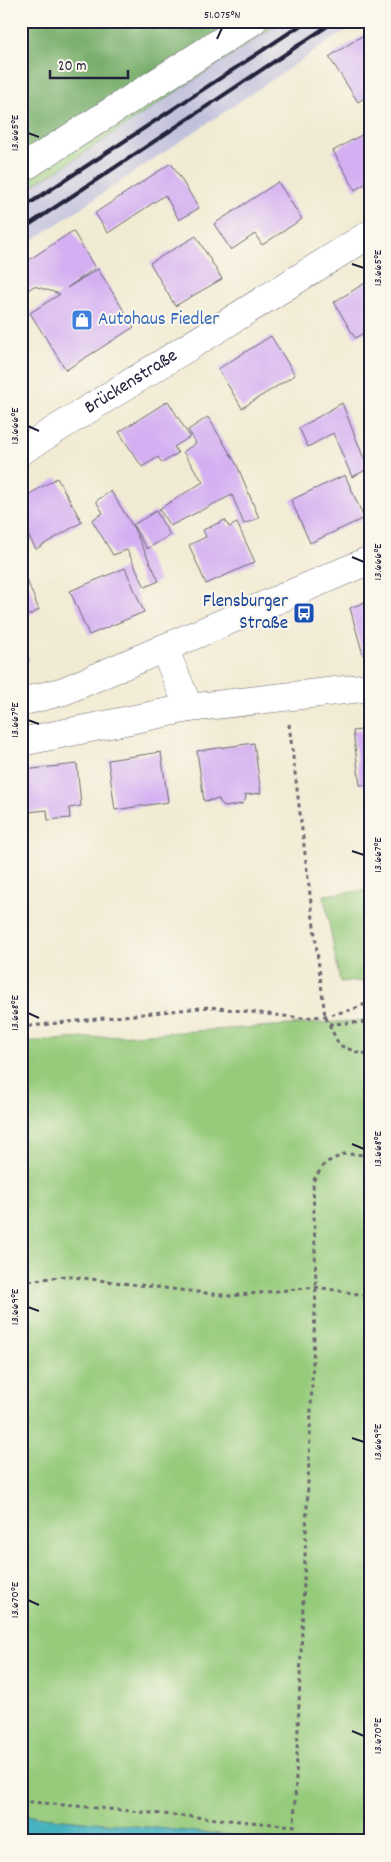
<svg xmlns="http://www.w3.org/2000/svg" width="391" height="1862" viewBox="0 0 391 1862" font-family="Dekko,sans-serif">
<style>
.industrial{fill:#c2c1dc}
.green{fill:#96cb7c;stroke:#5c765c}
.forest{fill:#78af6c;stroke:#4d6854}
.water{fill:#45b3bf;stroke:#346a7d}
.building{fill:#d4b0f2}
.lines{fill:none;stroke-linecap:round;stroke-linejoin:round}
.minor-casing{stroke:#6a6870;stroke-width:29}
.major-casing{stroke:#6a6870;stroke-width:29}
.path{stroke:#6a6870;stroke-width:3;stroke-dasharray:4 4;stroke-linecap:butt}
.minor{stroke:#fff;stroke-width:28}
.major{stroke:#fff;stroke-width:28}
.rail{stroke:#22223b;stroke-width:4}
.ticks{fill:none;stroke:#22223b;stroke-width:2}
.labels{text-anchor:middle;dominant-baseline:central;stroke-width:4;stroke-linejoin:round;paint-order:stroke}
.shop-label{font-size:19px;fill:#366cbe;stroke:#fbf7ec;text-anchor:start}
.street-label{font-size:19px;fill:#22223b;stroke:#fbf7ec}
.transit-label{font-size:19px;fill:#164399;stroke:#fbf7ec;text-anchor:end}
.neatline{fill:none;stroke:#22223b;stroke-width:2}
.ticks-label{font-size:12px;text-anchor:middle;fill:#22223b}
</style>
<rect width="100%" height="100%" fill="#fbf7ec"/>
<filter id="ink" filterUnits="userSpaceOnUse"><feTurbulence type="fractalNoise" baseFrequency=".02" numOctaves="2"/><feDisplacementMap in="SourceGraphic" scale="10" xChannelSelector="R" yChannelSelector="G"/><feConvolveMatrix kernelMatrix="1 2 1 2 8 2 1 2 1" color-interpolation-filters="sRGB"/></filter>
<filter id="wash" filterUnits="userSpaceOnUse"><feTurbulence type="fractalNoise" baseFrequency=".0096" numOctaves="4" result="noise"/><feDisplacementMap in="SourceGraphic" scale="20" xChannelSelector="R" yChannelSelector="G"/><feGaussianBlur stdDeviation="1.12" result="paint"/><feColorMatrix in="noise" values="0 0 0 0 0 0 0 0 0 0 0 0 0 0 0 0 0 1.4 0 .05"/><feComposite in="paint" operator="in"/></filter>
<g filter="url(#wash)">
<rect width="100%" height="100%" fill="#f1ebd3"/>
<path class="industrial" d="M282,21H360L21,248V192L60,169Z"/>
<path class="green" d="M262,21H282L60,169L21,192V176Z
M370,890V981L340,982L324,895Z
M370,1020V1841H289L21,1815V1042Z"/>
<path class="forest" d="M38,21H241L21,162V31Z"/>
<path class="water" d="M21,1815L289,1841H21Z"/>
<g id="blocks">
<path class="building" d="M365,34L370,42V94L358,102L329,57Z
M370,130V181L355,190L333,151Z
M171,163L199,208L179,220L165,195L108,233L95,213Z
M278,182L302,219L262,245L255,234L231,250L214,224Z
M73,231L95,268L67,288L98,269L134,327L66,370L30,313L60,294L34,286L21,295V265Z
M196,236L222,279L175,306L150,263Z
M370,280V329L355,338L334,302Z
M271,336L295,375L242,408L218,369Z
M168,401L190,437L174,447L178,453L162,463L158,457L142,467L119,432Z
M342,403L368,469L352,477L333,433L308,447L299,428Z
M208,417L237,465L259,518L244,524L232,495L170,526L159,509L203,482L183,452L196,443L188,430Z
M345,475L364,518L310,543L291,500Z
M57,478L82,522L36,549L21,523V499Z
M111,491L132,525L159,581L145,587L127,550L113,555L92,520L103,513L96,501Z
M156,511L170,535L147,549L133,525Z
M225,520L229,527L237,523L255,562L206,584L189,545L206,537L203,530Z
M125,568L144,612L89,635L70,591Z
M27,580L39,610L21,619V583Z
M370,600V654L363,655L350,608Z
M21,643L29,661L21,664Z
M370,729V784L360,785L353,731Z
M254,743L261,793L245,795L246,799L242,804L225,807L220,802L219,799L204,801L197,751Z
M161,752L168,802L115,810L108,760Z
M77,764L81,806L69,808L70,818L48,820L47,810L28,812L23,770Z"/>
</g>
</g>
<g filter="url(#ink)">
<use href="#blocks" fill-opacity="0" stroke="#6a6870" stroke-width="1"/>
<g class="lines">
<g class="minor-casing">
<g id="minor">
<path d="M21,169L253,21"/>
<path id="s1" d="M21,451L370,234"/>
<path d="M164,648L189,708"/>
<path d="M21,742L189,708L370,687"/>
</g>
</g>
<g class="major-casing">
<path id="major" d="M21,702L64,691L370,560"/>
</g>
<path class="path" d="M289,724L325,1016L339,1045L359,1053L370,1054
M329,1024L370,1022
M21,1027L209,1007L301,1018L325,1016L351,1010L370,1002
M21,1282L65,1276L230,1296L316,1287L370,1296
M21,1801L294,1826L316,1287L313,1181L325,1163L344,1154L370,1155"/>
<use href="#minor" class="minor"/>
<use href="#major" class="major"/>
<path class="rail" d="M21,209L307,21
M21,230L335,21"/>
</g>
</g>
<path class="ticks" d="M217,39L222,28M28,133L39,137M352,264L364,268M28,426L39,431M352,557L364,562M28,720L39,724M352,851L364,855M28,1013L39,1018M352,1144L364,1149M28,1307L39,1311M352,1438L364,1442M28,1600L39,1605M352,1731L364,1736"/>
<defs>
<g id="shop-square" transform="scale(1.125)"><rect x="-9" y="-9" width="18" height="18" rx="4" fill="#3f7fe0" stroke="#fbf7ec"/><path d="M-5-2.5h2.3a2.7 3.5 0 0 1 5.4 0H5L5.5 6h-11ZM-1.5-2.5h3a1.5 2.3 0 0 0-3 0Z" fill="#fff"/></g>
<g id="bus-square" transform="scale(1.125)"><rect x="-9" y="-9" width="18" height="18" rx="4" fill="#1a4fb4" stroke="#fbf7ec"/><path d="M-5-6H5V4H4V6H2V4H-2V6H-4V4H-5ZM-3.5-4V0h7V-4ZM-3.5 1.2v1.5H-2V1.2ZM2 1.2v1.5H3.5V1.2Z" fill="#fff"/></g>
</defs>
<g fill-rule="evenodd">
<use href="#shop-square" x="82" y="320"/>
<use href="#bus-square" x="304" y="613"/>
</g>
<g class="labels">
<g class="shop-label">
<text x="98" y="320">Autohaus Fiedler</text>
</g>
<g class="street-label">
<text stroke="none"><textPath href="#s1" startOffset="130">Brückenstraße</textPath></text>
</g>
<g class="transit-label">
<text x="288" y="602">Flensburger<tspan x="288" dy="22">Straße</tspan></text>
</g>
</g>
<rect width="391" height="1862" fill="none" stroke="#fbf7ec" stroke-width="55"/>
<path d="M50 70v8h78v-8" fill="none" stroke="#22223b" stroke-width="2.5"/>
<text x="58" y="70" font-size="15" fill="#22223b" stroke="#fbf7ec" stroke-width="4" paint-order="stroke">20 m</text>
<rect x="28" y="28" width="336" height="1806" class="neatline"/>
<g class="ticks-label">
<text x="222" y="18">51.075°N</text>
<text transform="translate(14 133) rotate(-90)" y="4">13.665°E</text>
<text transform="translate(377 268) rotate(-90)" y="4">13.665°E</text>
<text transform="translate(14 426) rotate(-90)" y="4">13.666°E</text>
<text transform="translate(377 562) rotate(-90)" y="4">13.666°E</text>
<text transform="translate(14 720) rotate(-90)" y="4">13.667°E</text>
<text transform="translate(377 855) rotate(-90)" y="4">13.667°E</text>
<text transform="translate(14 1013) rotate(-90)" y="4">13.668°E</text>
<text transform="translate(377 1149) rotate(-90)" y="4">13.668°E</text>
<text transform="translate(14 1307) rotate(-90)" y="4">13.669°E</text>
<text transform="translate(377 1442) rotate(-90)" y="4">13.669°E</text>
<text transform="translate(14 1600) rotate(-90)" y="4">13.670°E</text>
<text transform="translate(377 1736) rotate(-90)" y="4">13.670°E</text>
</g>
</svg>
